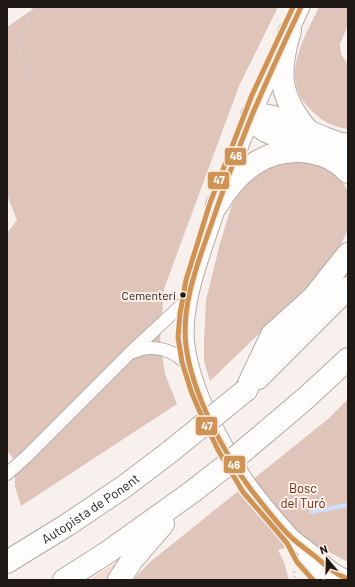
<svg xmlns="http://www.w3.org/2000/svg" width="355" height="587" viewBox="0 0 355 587" font-family="Barlow,sans-serif">
<style>
.green{fill:#f5dbd0}
.forest{fill:#dfc4b9}
.lines{fill:none;stroke-linecap:round;stroke-linejoin:round}
.stream{stroke:#cfddf6;stroke-width:4.5}
.street-casing{stroke:#b2aba8;stroke-width:14}
.secondary-casing{stroke:#b2aba8;stroke-width:19}
.highway-casing{stroke:#b2aba8;stroke-width:24}
.path{stroke:#d4d1cf;stroke-width:2.5;stroke-dasharray:2 3;stroke-linecap:butt}
.street{stroke:#fefdfc;stroke-width:12}
.secondary{stroke:#fefdfc;stroke-width:17}
.highway{stroke:#fefdfc;stroke-width:22}
.highway-bridge-casing{stroke:#b2aba8;stroke-width:24;stroke-linecap:butt}
.highway-bridge{stroke:#fefdfc;stroke-width:22}
.bus-1-casing{stroke:#fdefe8;stroke-width:8}
.bus-2-casing{stroke:#fdefe8;stroke-width:8}
.bus-1{stroke:#cf9455;stroke-width:5}
.bus-2{stroke:#cf9455;stroke-width:5}
.bus-dot{fill:#1f1916;stroke:#fdefe8;stroke-width:1.5}
.labels{text-anchor:middle;dominant-baseline:central;stroke-width:4;stroke-linejoin:round;paint-order:stroke}
.bus-label{font-size:12px;fill:#1f1916;stroke:#fdefe8;text-anchor:end}
.park-label{font-size:13px;fill:#642e12;stroke:#fdefe8}
.street-label{font-size:13px;fill:#1f1916;stroke:#fdefe8}
.line-badge{stroke:#fdefe8;stroke-width:1.5}
.badge-label{font-size:11px;text-anchor:middle;font-weight:bold;fill:#fff}
</style>
<rect width="100%" height="100%" fill="#f8f0ed"/>
<path class="green" d="M125,557L110,580H89Z"/>
<path class="forest" d="M36,7H278L239,86L164,289L160,341L165,374L177,404L21,506L15,486V461L7,451V233L17,220L7,195V27Z
M319,7H348V25L340,44L341,54L348,65V129C332,127 320,120 309,108C279,77 304,39 319,7Z
M295,161C301,162 307,162 313,164C329,167 343,178 348,193V230L338,250L317,278L210,381L204,361V340L206,300L219,247L232,204L243,188L257,174L273,165Z
M348,399V562L306,540L278,550L284,562L289,580H133L150,562L328,419Z"/>
<g class="lines">
<path class="stream" d="M311,512L348,505"/>
<g class="street-casing">
<path id="street" d="M133,352C154,343 177,350 189,368
M7,474L27,456L130,353L189,298"/>
</g>
<g class="secondary-casing">
<path id="secondary" d="M301,7C282,48 263,88 246,130C233,162 221,195 210,228C198,263 181,309 186,346C192,391 219,440 243,478C253,493 264,506 275,519C281,526 287,533 293,539C299,544 306,548 311,553C325,564 330,573 348,579
M305,560L322,580"/>
</g>
<g class="highway-casing">
<g id="highway">
<path d="M290,31C277,73 279,97 308,131"/>
<path d="M318,154L266,131L260,127L252,115L259,114L273,117L324,138L338,143L348,145"/>
<path d="M217,205C238,170 267,146 310,152C325,154 338,161 348,172"/>
<path d="M258,378L348,288"/>
<path d="M246,390L272,335L313,298L348,254"/>
<path d="M267,431L307,397L348,359"/>
<path id="s1" d="M7,562L67,525L125,486L171,451"/>
<path d="M64,580L108,552L192,492"/>
<path d="M119,580L132,560L163,524"/>
</g>
</g>
<path class="path" d="M31,78L17,46L33,7
M294,571L295,580"/>
<use href="#street" class="street"/>
<use href="#secondary" class="secondary"/>
<use href="#highway" class="highway"/>
<g class="highway-bridge-casing">
<path id="highway-bridge" d="M171,451L246,390
M192,492L229,463L267,431"/>
</g>
<use href="#highway-bridge" class="highway-bridge"/>
<g class="bus-1-casing">
<path id="bus-1" d="M301,7C284,43 268,78 252,115C237,152 223,190 210,228C197,265 181,306 186,346C192,393 224,454 252,491C265,507 278,525 293,539C300,545 308,551 316,557C326,566 335,574 348,579"/>
</g>
<g class="bus-2-casing">
<path id="bus-2" d="M293,7L252,95L210,203L186,280L180,314L178,337L182,362L191,391L199,410L218,450L243,492L287,543L297,562L313,580"/>
</g>
<use href="#bus-1" class="bus-1"/>
<use href="#bus-2" class="bus-2"/>
</g>
<circle class="bus-dot" cx="183" cy="295" r="3.5"/>
<g class="labels">
<g class="bus-label">
<text x="176" y="295">Cementeri</text>
</g>
<g class="park-label">
<text x="303" y="488">Bosc<tspan x="303" dy="15">del Turó</tspan></text>
</g>
<g class="street-label">
<text stroke="none"><textPath href="#s1" startOffset="99">Autopista de Ponent</textPath></text>
</g>
</g>
<g class="line-badge">
<rect x="224" y="147" width="23" height="19" rx="4" fill="#cf9455"/>
<rect x="207" y="171" width="23" height="19" rx="4" fill="#cf9455"/>
<rect x="195" y="416" width="23" height="20" rx="4" fill="#cf9455"/>
<rect x="223" y="455" width="23" height="19" rx="4" fill="#cf9455"/>
</g>
<g class="badge-label">
<text x="236" y="160">46</text>
<text x="219" y="184">47</text>
<text x="207" y="430">47</text>
<text x="234" y="469">46</text>
</g>
<rect width="355" height="587" fill="none" stroke="#1f1916" stroke-width="16"/>
<g transform="translate(327 559) rotate(341)" stroke="#fdefe8" stroke-width="3" paint-order="stroke">
<path d="M0-3L7 15L0 10L-7 15Z" fill="#1f1916"/>
<text y="-6" font-size="11" font-weight="bold" text-anchor="middle" fill="#1f1916">N</text>
</g>
</svg>
